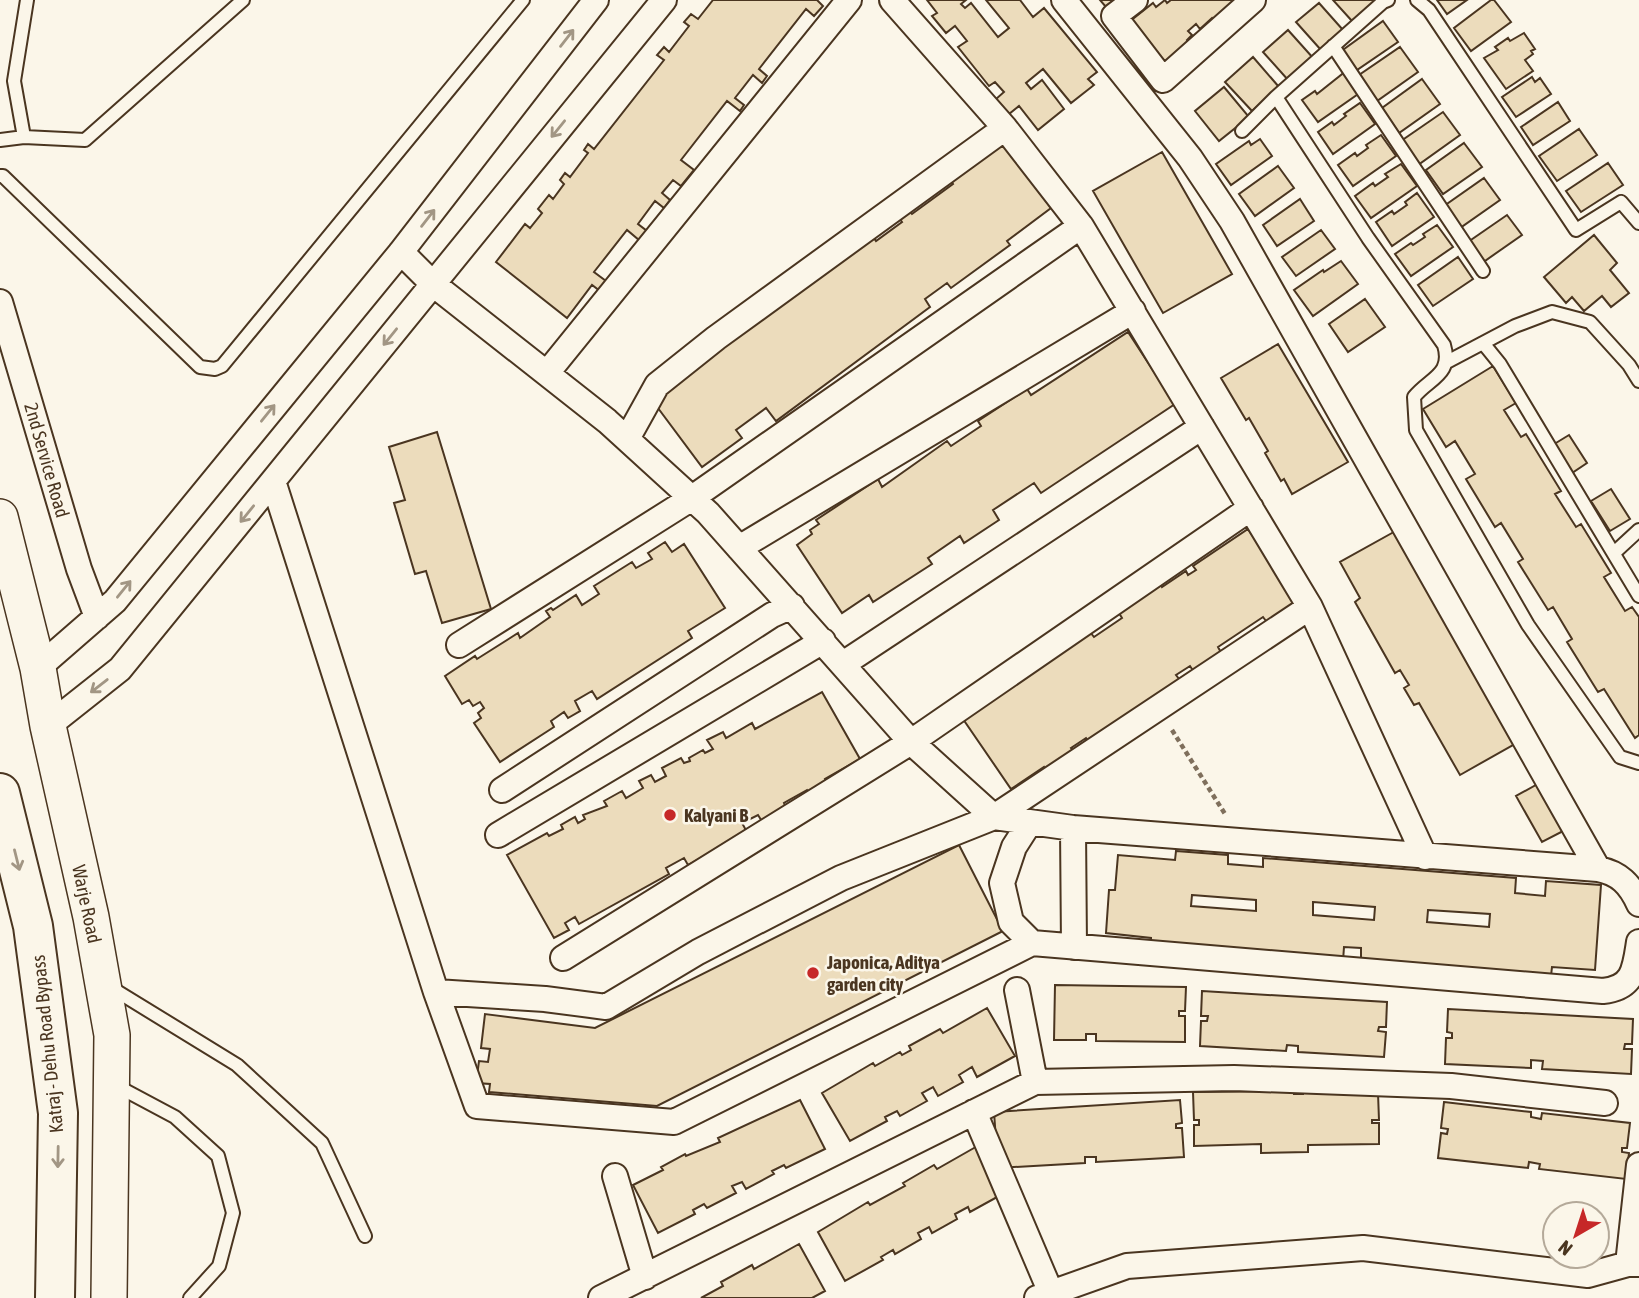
<svg xmlns="http://www.w3.org/2000/svg" width="1639" height="1298" viewBox="0 0 1639 1298" font-family="'Asap Condensed',sans-serif">
<style>
.building{fill:#ecdcbc;stroke:#4a3520;stroke-width:2;fill-rule:evenodd}
.lines{fill:none;stroke-linecap:round;stroke-linejoin:round}
.lane-casing{stroke:#4a3520;stroke-width:16}
.street-casing{stroke:#4a3520;stroke-width:28}
.secondary-casing{stroke:#4a3520;stroke-width:38}
.highway-casing{stroke:#4a3520;stroke-width:42}
.path{stroke:#7f6f5c;stroke-width:4.5;stroke-dasharray:5 3.5;stroke-linecap:butt}
.lane{stroke:#fbf6e9;stroke-width:12}
.street{stroke:#fbf6e9;stroke-width:24}
.secondary{stroke:#fbf6e9;stroke-width:35}
.highway{stroke:#fbf6e9;stroke-width:38}
.oneway{stroke:#a29684}
.poi-dot{fill:#c62828;stroke:#fbf6e9;stroke-width:2.5}
.labels{text-anchor:middle;dominant-baseline:central;stroke-width:5;stroke-linejoin:round;paint-order:stroke}
.street-label{font-size:19px;fill:#4a3520;stroke:#fbf6e9}
.poi-label{font-size:19px;font-weight:bold;fill:#4a3520;stroke:#fbf6e9;text-anchor:start}
</style>
<rect width="100%" height="100%" fill="#fbf6e9"/>
<path class="building" d="M713,0H817L823,6L814,16L806,9L759,69L767,76L762,83L753,75L735,98L744,105L740,111L727,101L681,160L694,170L681,186L673,180L662,193L670,200L664,208L655,201L638,224L647,231L639,240L627,230L594,272L606,281L600,291L592,285L567,318L496,262L525,224L530,228L542,213L538,209L549,195L553,199L564,184L560,180L565,173L570,177L588,153L584,150L588,144L594,149L664,60L657,55L664,47L669,52L689,26L684,22L691,14L698,19Z
M927,0H966L961,4L965,8L971,3L998,37L1009,28L986,0H1020L1033,17L1044,8L1097,72L1088,79L1094,85L1071,103L1043,69L1026,83L1031,89L1042,80L1064,109L1038,130L1019,106L1009,114L996,99L1004,92L995,82L989,86L958,47L967,41L955,26L946,33L932,16L937,13Z
M1100,0H1114L1106,7Z
M1165,0L1167,3L1171,0H1239L1214,21L1212,18L1200,29L1196,24L1188,31L1192,35L1187,40L1191,45L1167,66L1129,22L1153,3L1156,7Z
M1333,0H1376L1352,21Z
M1437,0H1467L1447,14Z
M1491,0H1494L1511,22L1471,51L1454,28Z
M1319,3L1343,30L1321,50L1296,22Z
M1383,21L1398,42L1354,72L1340,52Z
M1288,30L1314,59L1289,81L1263,52Z
M1524,33L1535,49L1531,51L1533,54L1525,60L1533,71L1506,89L1484,58L1498,50L1495,47L1508,38L1510,41Z
M1400,47L1418,72L1377,101L1359,75Z
M1253,57L1279,87L1252,111L1225,82Z
M1346,71L1361,92L1318,122L1302,100L1315,91L1317,94Z
M1532,77L1535,82L1540,78L1551,94L1516,117L1502,97Z
M1422,79L1440,104L1399,133L1382,108Z
M1224,87L1249,117L1219,141L1195,111Z
M1558,102L1570,121L1533,145L1521,127Z
M1360,103L1375,124L1333,154L1318,132L1332,122L1334,125L1346,116L1344,114Z
M1443,112L1460,135L1418,165L1401,141Z
M1579,129L1597,155L1557,181L1539,156Z
M1381,135L1396,156L1353,186L1338,165L1355,153L1357,156L1368,148L1366,145Z
M1260,139L1272,156L1231,185L1216,164L1249,141L1251,145Z
M1464,143L1482,167L1443,194L1426,170Z
M1003,144L1051,208L1007,241L1010,245L951,288L947,283L925,299L930,307L776,421L766,408L736,430L742,438L702,467L652,400L869,231L876,241L902,222L896,214L906,207L912,214L953,184L948,176Z
M1162,152L1232,274L1163,313L1093,191Z
M1608,163L1623,185L1581,212L1566,191Z
M1401,164L1417,186L1371,218L1355,196L1373,183L1375,186L1388,177L1385,174Z
M1278,166L1294,188L1255,216L1239,194Z
M1484,178L1500,200L1460,228L1444,206Z
M1417,193L1434,217L1392,246L1376,222L1392,211L1394,214L1407,205L1405,202Z
M1300,199L1314,221L1277,246L1263,225Z
M1507,215L1522,235L1482,263L1468,242Z
M1437,225L1453,247L1411,276L1395,254L1411,243L1413,245L1425,237L1423,234Z
M1321,230L1335,249L1296,276L1282,257Z
M1594,235L1617,263L1610,270L1629,293L1611,307L1602,296L1584,311L1572,297L1566,303L1544,277Z
M1458,257L1473,279L1433,306L1418,285Z
M1341,261L1358,284L1313,316L1294,290L1323,270L1324,272Z
M1365,299L1385,327L1348,352L1329,324Z
M1128,332L1175,404L1041,493L1034,483L993,510L999,520L964,543L960,536L928,558L932,564L873,602L869,595L842,613L797,545L812,534L810,530L819,524L816,520L878,479L882,487L947,441L951,446L981,426L978,421L1027,389L1031,395Z
M1278,344L1348,462L1292,494L1284,479L1281,481L1265,453L1268,451L1249,418L1246,420L1221,378Z
M1493,366L1516,403L1504,410L1521,437L1526,434L1561,491L1555,494L1576,527L1581,524L1611,573L1604,577L1625,611L1632,607L1639,617V735L1635,738L1604,689L1598,692L1567,642L1572,639L1553,607L1548,610L1518,562L1523,559L1501,523L1495,527L1466,479L1475,474L1455,441L1446,447L1423,409Z
M437,432L491,609L442,623L426,571L415,574L394,503L405,500L389,447Z
M1569,435L1587,463L1569,475L1551,446Z
M1611,489L1630,519L1610,531L1591,501Z
M1401,528L1520,741L1460,775L1419,703L1414,705L1404,688L1409,685L1400,670L1395,673L1355,602L1360,598L1340,562Z
M1248,529L1299,605L1269,625L1263,617L1218,647L1223,656L1196,675L1190,666L1176,675L1183,684L1091,745L1086,738L1071,748L1076,755L1048,774L1044,767L1011,789L963,719L1090,632L1094,637L1122,618L1119,613L1161,585L1162,587L1186,571L1188,575L1196,570L1193,566Z
M665,542L672,552L684,544L725,608L688,631L692,638L597,699L592,691L575,701L580,711L568,718L564,712L551,721L554,727L500,762L474,723L481,718L478,713L484,708L480,702L473,706L469,700L462,704L445,676L475,656L477,659L518,633L520,638L550,617L546,611L551,608L553,610L576,595L582,605L599,594L594,586L632,562L636,568L652,559L648,553Z
M822,692L860,759L825,779L829,788L811,797L807,790L784,803L787,810L763,823L758,815L742,823L747,832L688,865L684,858L666,868L669,874L579,924L575,917L565,923L569,930L554,938L507,855L547,833L549,836L563,829L561,825L575,817L578,823L585,819L583,815L607,806L604,801L622,791L626,798L643,788L639,781L651,775L655,782L666,776L662,768L681,758L684,763L690,761L689,758L703,750L705,753L713,749L707,740L723,732L726,738L752,723L755,729Z
M1543,781L1569,828L1542,842L1516,796Z
M959,845L1003,931L657,1106L489,1092L490,1084L476,1083L479,1061L488,1062L490,1049L481,1048L485,1014L595,1028Z
M1176,851L1228,855V864L1263,867V858L1516,878L1515,893L1545,896L1546,881L1601,885L1595,970L1552,967L1551,976L1361,961V948L1344,947L1343,961L1151,946V938L1106,933L1109,890H1115L1118,855L1175,860ZM1192,895L1256,900V911L1191,906ZM1313,902L1375,907L1374,920L1313,915ZM1428,910L1490,914L1489,927L1427,922Z
M1055,985L1186,987L1185,1011H1179V1016H1185V1042L1096,1041V1034H1086V1040H1054Z
M1202,991L1387,1002L1386,1027H1379L1378,1031L1386,1032L1384,1057L1298,1052V1046L1287,1045L1286,1051L1200,1046L1201,1021H1207L1208,1016H1201Z
M987,1008L1015,1056L977,1077L972,1067L959,1075L963,1082L938,1096L933,1087L922,1093L927,1101L900,1116L897,1111L885,1117L887,1121L850,1141L822,1093L873,1063L875,1066L900,1052L902,1055L911,1050L909,1046L940,1029L943,1033Z
M1448,1009L1633,1019L1632,1044H1625L1624,1049H1632L1631,1074L1542,1069L1543,1061L1531,1060V1068L1445,1064L1446,1038H1452V1033L1447,1032Z
M1303,1090L1378,1093L1379,1120H1372V1123H1379V1144L1308,1145V1152L1261,1153V1144L1194,1146V1125H1199V1120H1194L1193,1092L1294,1091V1094H1303Z
M800,1100L825,1149L786,1168L784,1165L772,1171L774,1174L746,1189L742,1182L732,1186L736,1193L707,1208L704,1204L693,1210L695,1214L658,1233L633,1185L663,1170L661,1167L685,1154L686,1156L720,1142L718,1138Z
M1180,1100L1182,1123L1176,1124V1128H1182L1184,1157L1096,1162V1157H1085V1163L998,1168L994,1112Z
M1444,1102L1531,1112V1117L1541,1119L1542,1113L1630,1123L1627,1148H1622V1152L1629,1153L1626,1179L1539,1169L1540,1164L1529,1162L1528,1168L1438,1158L1441,1133L1447,1134L1448,1129L1441,1128Z
M981,1144L1008,1191L970,1212L968,1207L955,1214L957,1219L932,1233L929,1227L918,1233L921,1239L895,1254L893,1250L881,1257L883,1260L845,1281L818,1232L868,1202L870,1205L905,1186L903,1183L934,1165L937,1169Z
M799,1244L825,1291L812,1298H701L723,1286L721,1282L752,1265L754,1269Z"/>
<g class="lines">
<g class="lane-casing">
<path id="lane" d="M1417,0L1429,10L1576,230L1621,202L1639,223
M1333,46L1483,271
M1276,97L1368,238L1444,345C1453,375 1429,378 1414,397L1416,430L1528,625L1620,757L1639,763
M1242,131L1276,97L1383,2L1388,0
M24,137L14,81L27,0
M0,140L24,137L85,140L243,0
M0,176H3L200,367L215,369L222,366L523,0
M1483,343L1500,364L1639,596
M1445,363L1515,326L1552,312L1590,322L1629,365L1639,381
M1614,553L1639,530
M110,987L237,1065L322,1143L365,1236
M115,1085L175,1117L218,1156L233,1213L219,1266L190,1298"/>
</g>
<g class="street-casing">
<path id="street" d="M892,0L1005,128L1081,226L1310,607L1425,857
M1135,0L1114,16L1163,80L1253,0
M401,252L433,284L607,421L708,513L911,742L994,817L1073,828L1598,869L1232,221L1190,158L1064,0
M0,302L79,569L97,617
M547,373L849,0
M627,439L657,385L716,338L1005,128
M273,481L436,992
M739,548L1133,311
M1310,607L994,817L841,878L698,952L606,1007L545,999L436,992L477,1106L674,1122L1032,943L1603,991C1634,988 1635,968 1639,942
M459,645L692,498L1081,226
M843,664L1202,427
M38,668L115,601L401,252L596,0
M48,726L120,669L664,0
M502,790L772,615L792,606
M1030,822L1014,847L1002,883L1011,922L1032,943
M1073,828L1074,947
M498,835L823,641
M1598,869C1619,873 1630,884 1639,904
M563,958L911,742L1251,508
M1017,990L1035,1082
M974,1112L1051,1293
M615,1176L645,1277
M1628,1264L1639,1165
M601,1298L1035,1082L1234,1078L1451,1086L1605,1103
M1037,1298L1127,1266L1363,1248L1588,1275L1628,1264H1639"/>
</g>
<g class="secondary-casing">
<path id="secondary" d="M0,517L38,668L48,726L91,917L112,1035L109,1298"/>
</g>
<g class="highway-casing">
<path id="highway" d="M0,793L33,926L58,1113L55,1298"/>
</g>
<path class="path" d="M1172,730L1225,814"/>
<use href="#lane" class="lane"/>
<use href="#street" class="street"/>
<use href="#secondary" class="secondary"/>
<use href="#highway" class="highway"/>
</g>
<defs><path id="oneway-shaft" d="M-6 0H5M1.5-3L5.5 0L1.5 3" fill="none" stroke-width="1.6" stroke-linecap="round" stroke-linejoin="round" transform="scale(1.75)"/></defs>
<g class="oneway">
<use href="#oneway-shaft" transform="translate(567 38) rotate(-52)"/>
<use href="#oneway-shaft" transform="translate(558 129) rotate(129)"/>
<use href="#oneway-shaft" transform="translate(428 218) rotate(-52)"/>
<use href="#oneway-shaft" transform="translate(390 337) rotate(129)"/>
<use href="#oneway-shaft" transform="translate(268 413) rotate(-51)"/>
<use href="#oneway-shaft" transform="translate(247 514) rotate(129)"/>
<use href="#oneway-shaft" transform="translate(124 589) rotate(-51)"/>
<use href="#oneway-shaft" transform="translate(99 686) rotate(142)"/>
<use href="#oneway-shaft" transform="translate(17 860) rotate(76)"/>
<use href="#oneway-shaft" transform="translate(58 1157) rotate(91)"/>
</g>
<g class="poi-dot">
<circle cx="670" cy="815" r="7"/>
<circle cx="813" cy="973" r="7"/>
</g>
<g class="labels">
<g class="street-label">
<text transform="translate(47 460) rotate(74)">2nd Service Road</text>
<text transform="translate(87 904) rotate(78)">Warje Road</text>
<text transform="translate(47 1044) rotate(-96)">Katraj - Dehu Road Bypass</text>
</g>
<g class="poi-label">
<text x="684" y="815">Kalyani B</text>
<text x="827" y="962">Japonica, Aditya<tspan x="827" dy="22">garden city</tspan></text>
</g>
</g>
<g transform="translate(1576 1235) rotate(219)"><circle r="33" fill="#fbf6e9" stroke="#b4a999" stroke-width="2"/>
<path d="M0-5L12 26L0 18L-12 26Z" fill="#c62828"/>
<text y="-10" font-size="19" font-weight="bold" text-anchor="middle" fill="#4a3520">N</text>
</g>
</svg>
